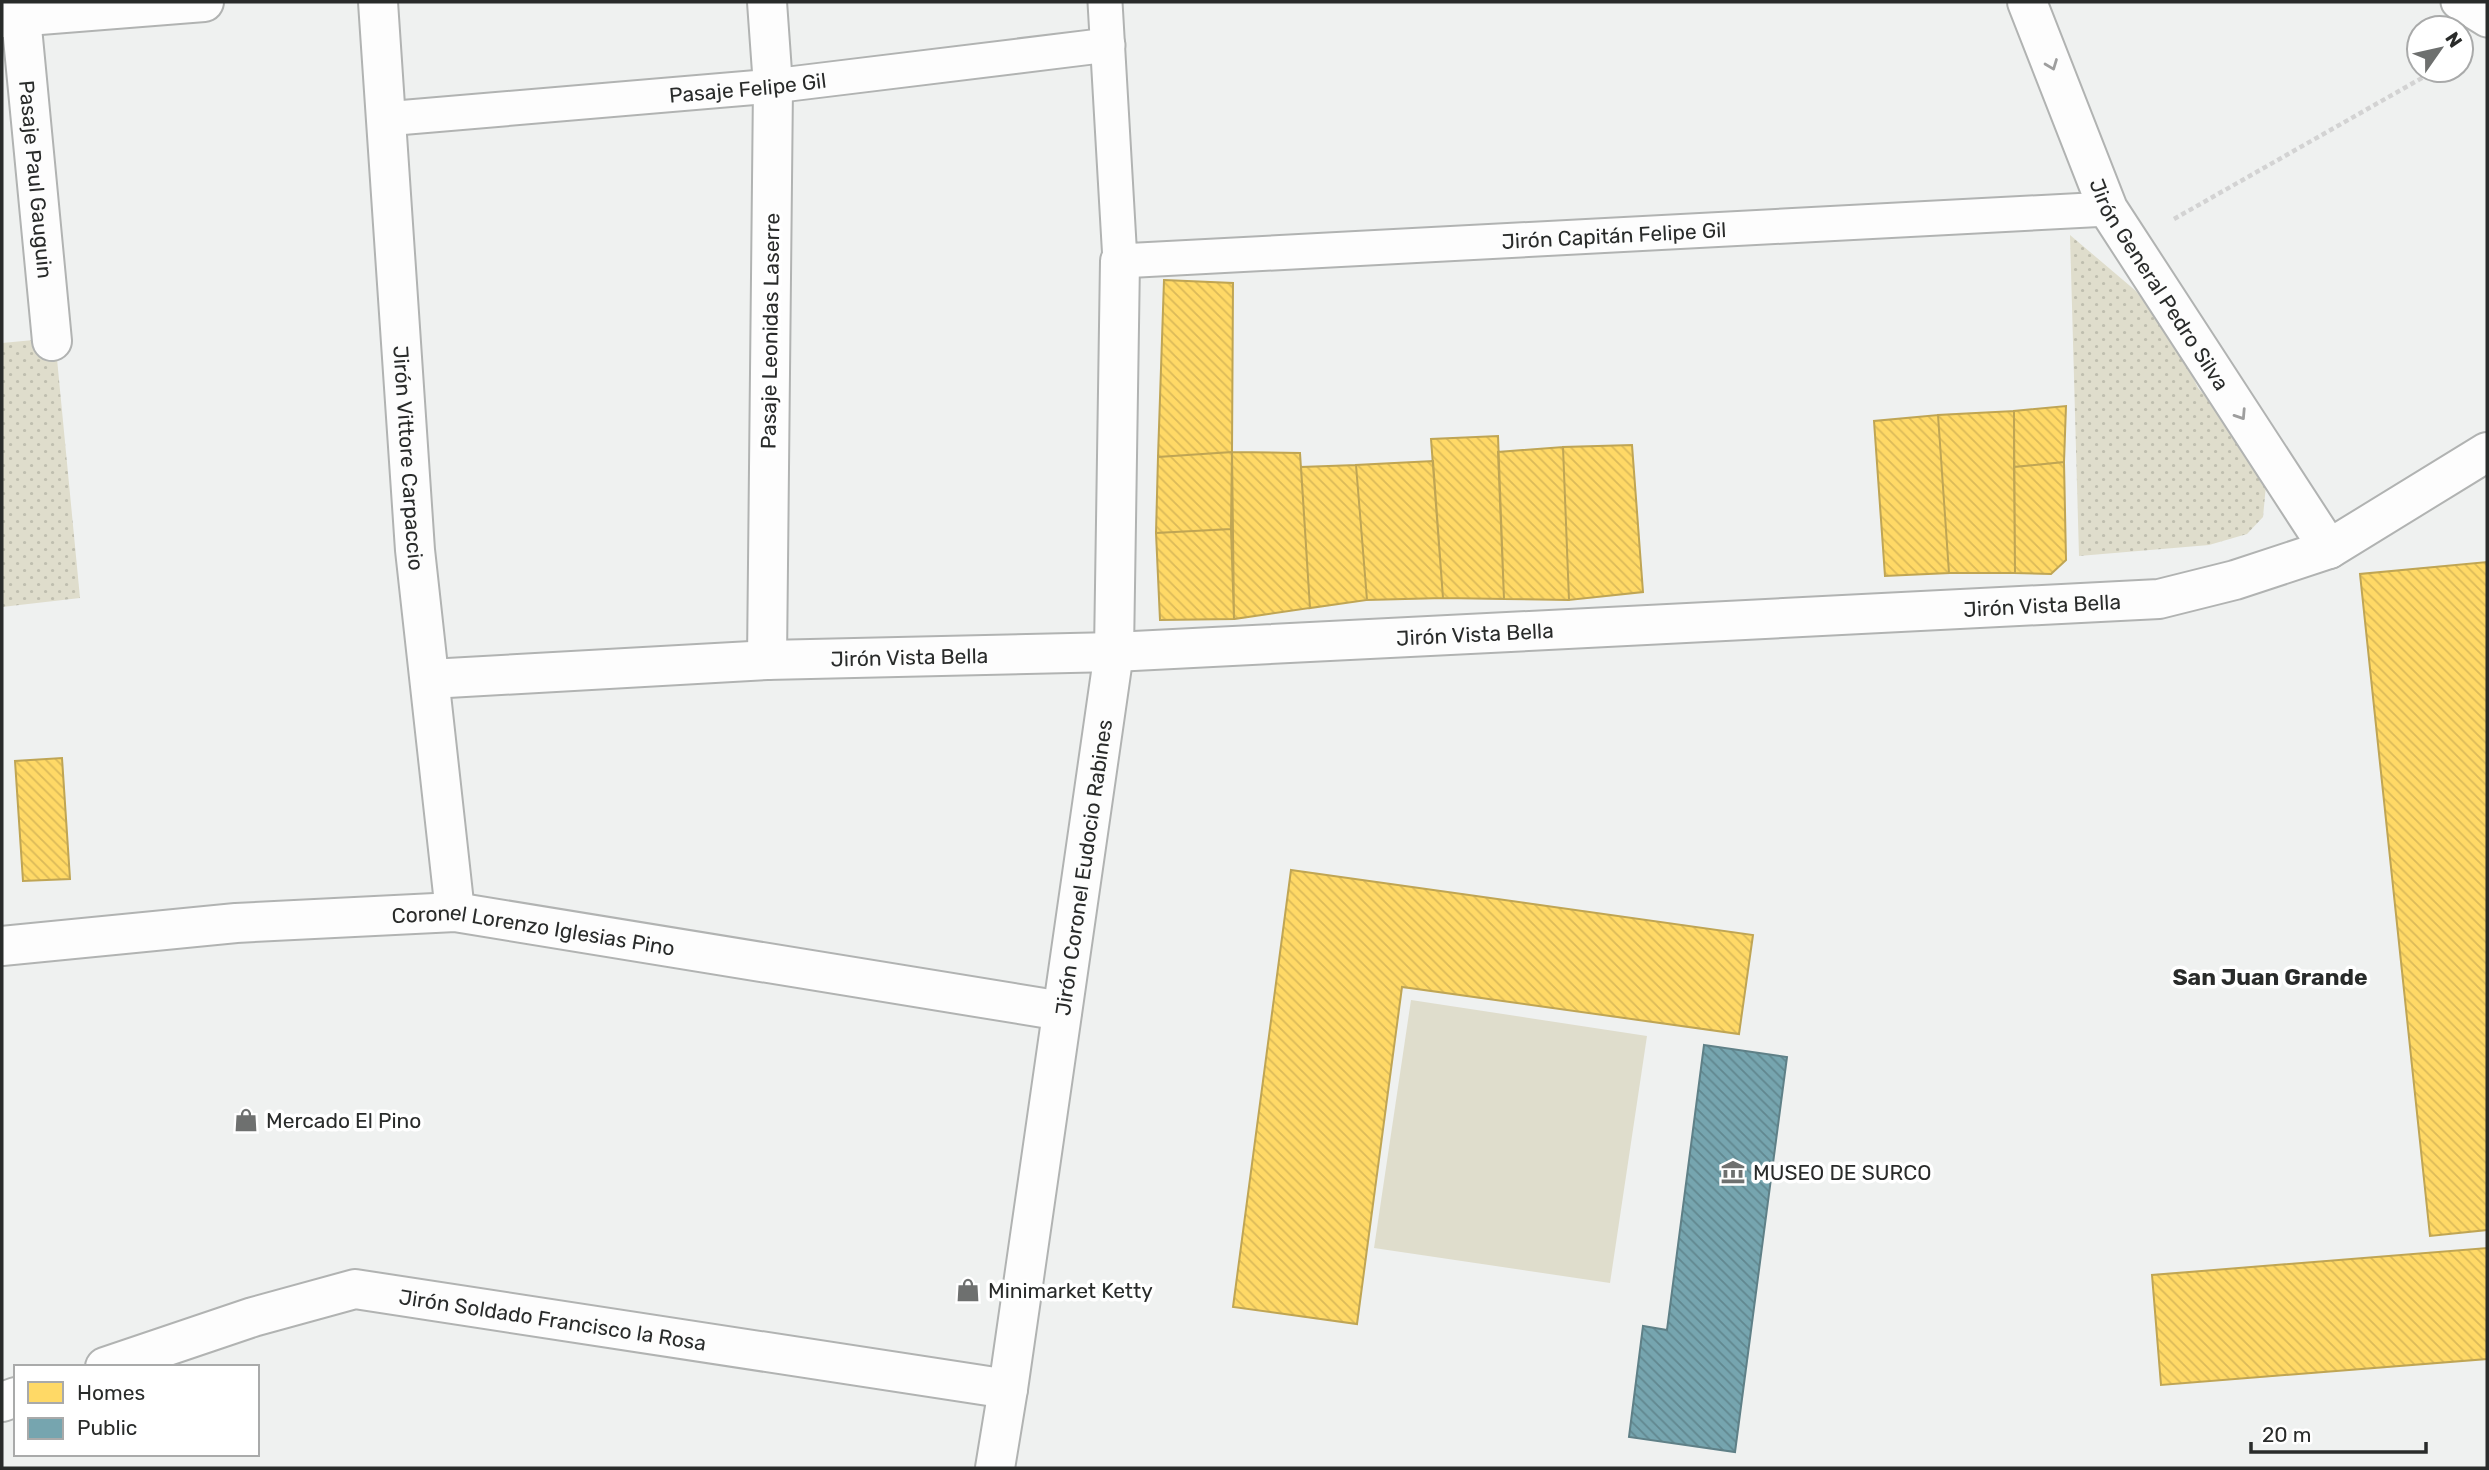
<svg xmlns="http://www.w3.org/2000/svg" width="2489" height="1470" viewBox="0 0 2489 1470" font-family="Rubik,sans-serif">
<style>
.green{fill:#dfddcc}
.park{fill:url(#park-dots)}
.homes{fill:url(#homes-back-hatch);stroke:#bfa554;stroke-width:2}
.public{fill:url(#public-back-hatch);stroke:#5f8087;stroke-width:2}
.lines{fill:none;stroke-linecap:round;stroke-linejoin:round}
.lane-casing{stroke:#b1b3b2;stroke-width:37}
.street-casing{stroke:#b1b3b2;stroke-width:42}
.path{stroke:#d3d3d3;stroke-width:4.5;stroke-dasharray:5 3.5;stroke-linecap:butt}
.lane{stroke:#fdfdfd;stroke-width:33}
.street{stroke:#fdfdfd;stroke-width:38}
.oneway{stroke:#9e9e9e}
.labels{text-anchor:middle;dominant-baseline:central;stroke-width:7;stroke-linejoin:round;paint-order:stroke}
.street-label{font-size:21px;fill:#292b2a;stroke:#fff}
.poi-label{font-size:21px;fill:#292b2a;stroke:#fff;text-anchor:start}
.neighbourhood-label{font-size:23px;font-weight:bold;fill:#292b2a;stroke:#fff}
</style>
<defs>
<pattern id="park-dots" width="8" height="8" patternUnits="userSpaceOnUse" patternTransform="scale(1.75)"><rect width="8" height="8" fill="#dfddcc"/><path d="M2 2h.1M6 6h.1" fill="none" stroke="#bfbeaf" stroke-width="1.8" stroke-linecap="round"/></pattern>
<pattern id="homes-back-hatch" width="6" height="6" patternUnits="userSpaceOnUse" patternTransform="scale(1.75)"><rect width="6" height="6" fill="#ffd966"/><path d="M-1 5l2 2M0 0l6 6M5-1l2 2" fill="none" stroke="#dbba59"/></pattern>
<pattern id="public-back-hatch" width="6" height="6" patternUnits="userSpaceOnUse" patternTransform="scale(1.75)"><rect width="6" height="6" fill="#76a5af"/><path d="M-1 5l2 2M0 0l6 6M5-1l2 2" fill="none" stroke="#61878f"/></pattern>
</defs>
<rect width="100%" height="100%" fill="#eff1f0"/>
<path class="green" d="M1411,1000L1647,1036L1610,1283L1374,1248Z"/>
<path class="park" d="M2070,235L2136,291L2180,350L2198,388L2239,432L2266,485L2263,517L2247,534L2209,545L2079,556Z
M55,338L80,598L2,607V343Z"/>
<path class="homes" d="M1164,280L1233,283L1232,452L1158,457Z
M2066,406L2064,462L2014,467V411Z
M2014,411L2015,573H1949L1938,415Z
M1938,415L1949,573L1885,576L1874,421Z
M1498,436L1504,599L1443,598L1431,439Z
M1632,445L1643,592L1569,600L1563,447Z
M1563,447L1569,600L1504,599L1498,452Z
M1232,452L1300,453L1310,608L1234,619Z
M1232,452L1231,529L1156,533L1158,457Z
M1433,461L1443,598L1367,600L1356,465Z
M2064,462L2066,560L2051,574L2015,573L2014,467Z
M1356,465L1367,600L1310,608L1301,467Z
M1231,529L1234,619L1160,620L1156,533Z
M2487,562V1230L2430,1236L2360,574Z
M62,758L70,879L23,881L15,761Z
M1291,870L1753,935L1739,1034L1402,987L1357,1324L1233,1307Z
M2487,1248V1359L2161,1385L2152,1275Z"/>
<path class="public" d="M1704,1045L1787,1057L1735,1452L1629,1437L1643,1326L1667,1330Z"/>
<g class="lines">
<g class="lane-casing">
<g id="lane">
<path id="s1" d="M1105,2L1120,261L2108,209"/>
<path d="M2458,2L2487,20"/>
<path id="s2" d="M385,119L773,86L1108,45"/>
</g>
</g>
<g class="street-casing">
<g id="street">
<path id="s3" d="M378,2L415,550L455,912"/>
<path d="M767,2L773,86L767,660"/>
<path id="s4" d="M2027,2L2108,209L2329,549"/>
<path id="s5" d="M21,17L52,341"/>
<path d="M2,18L204,2"/>
<path id="s6" d="M430,679L767,660L1114,652L2159,599L2235,580L2329,549L2487,452"/>
<path id="s7" d="M2,946L236,923L455,912L1062,1011"/>
<path id="s8" d="M105,1367L253,1317L355,1289L1008,1389"/>
<path d="M2,1402L16,1397"/>
<path id="s9" d="M995,1468L1008,1389L1114,652L1120,261"/>
</g>
</g>
<path class="path" d="M2174,219L2436,70"/>
<use href="#lane" class="lane"/>
<use href="#street" class="street"/>
</g>
<defs><path id="oneway-chevron" d="M-2-3.5L2.5 0L-2 3.5" fill="none" stroke-width="1.6" stroke-linecap="round" stroke-linejoin="round" transform="scale(1.75)"/></defs>
<g class="oneway">
<use href="#oneway-chevron" transform="translate(2052 65) rotate(69)"/>
<use href="#oneway-chevron" transform="translate(2241 415) rotate(57)"/>
</g>
<defs>
<g id="shop-bare" transform="scale(1.89)"><path d="M-5-2.5h2.3a2.7 3.5 0 0 1 5.4 0H5L5.5 6h-11ZM-1.5-2.5h3a1.5 2.3 0 0 0-3 0Z" fill="#6e706f" stroke="#fff" stroke-width="2.5" paint-order="stroke"/></g>
<g id="museum-bare" transform="scale(1.89)"><path d="M0-6L6-3V-2H-6V-3ZM-5-1h2V3h-2ZM-1-1h2V3h-2ZM3-1h2V3H3ZM-6 4H6V6H-6Z" fill="#6e706f" stroke="#fff" stroke-width="2.5" paint-order="stroke"/></g>
</defs>
<g fill-rule="evenodd">
<use href="#shop-bare" x="246" y="1120"/>
<use href="#museum-bare" x="1733" y="1172"/>
<use href="#shop-bare" x="968" y="1290"/>
</g>
<g class="labels">
<g class="street-label">
<text stroke="none"><textPath href="#s2" startOffset="364">Pasaje Felipe Gil</textPath></text>
<text stroke="none"><textPath href="#s5" startOffset="163">Pasaje Paul Gauguin</textPath></text>
<text stroke="none"><textPath href="#s1" startOffset="754">Jirón Capitán Felipe Gil</textPath></text>
<text stroke="none"><textPath href="#s4" startOffset="313">Jirón General Pedro Silva</textPath></text>
<text transform="translate(770 331) rotate(-89)">Pasaje Leonidas Laserre</text>
<text stroke="none"><textPath href="#s3" startOffset="457">Jirón Vittore Carpaccio</textPath></text>
<text stroke="none"><textPath href="#s6" startOffset="1614">Jirón Vista Bella</textPath></text>
<text stroke="none"><textPath href="#s6" startOffset="1046">Jirón Vista Bella</textPath></text>
<text stroke="none"><textPath href="#s6" startOffset="480">Jirón Vista Bella</textPath></text>
<text stroke="none"><textPath href="#s9" startOffset="607">Jirón Coronel Eudocio Rabines</textPath></text>
<text stroke="none"><textPath href="#s7" startOffset="534">Coronel Lorenzo Iglesias Pino</textPath></text>
<text stroke="none"><textPath href="#s8" startOffset="462">Jirón Soldado Francisco la Rosa</textPath></text>
</g>
<g class="poi-label">
<text x="266" y="1120">Mercado El Pino</text>
<text x="1753" y="1172">MUSEO DE SURCO</text>
<text x="988" y="1290">Minimarket Ketty</text>
</g>
<g class="neighbourhood-label">
<text x="2270" y="977">San Juan Grande</text>
</g>
</g>
<rect width="2489" height="1470" fill="none" stroke="#292b2a" stroke-width="7"/>
<rect x="14" y="1365" width="245" height="91" fill="#ffffff" stroke="#a9aaaa" stroke-width="2"/>
<rect x="28" y="1382" width="35" height="21" fill="#ffd966" stroke="#a9aaaa" stroke-width="2"/>
<text x="77" y="1400" font-size="21" fill="#292b2a">Homes</text>
<rect x="28" y="1418" width="35" height="21" fill="#76a5af" stroke="#a9aaaa" stroke-width="2"/>
<text x="77" y="1435" font-size="21" fill="#292b2a">Public</text>
<g transform="translate(2440 49) rotate(56)"><circle r="33" fill="#ffffff" stroke="#a9aaaa" stroke-width="2"/>
<path d="M0-5L12 26L0 18L-12 26Z" fill="#6e706f"/>
<text y="-10" font-size="19" font-weight="bold" text-anchor="middle" fill="#292b2a">N</text>
</g>
<path d="M2251 1442v10h175v-10" fill="none" stroke="#292b2a" stroke-width="3.5"/>
<text x="2262" y="1442" font-size="21" fill="#292b2a" stroke="#ffffff" stroke-width="5" paint-order="stroke">20 m</text>
</svg>
